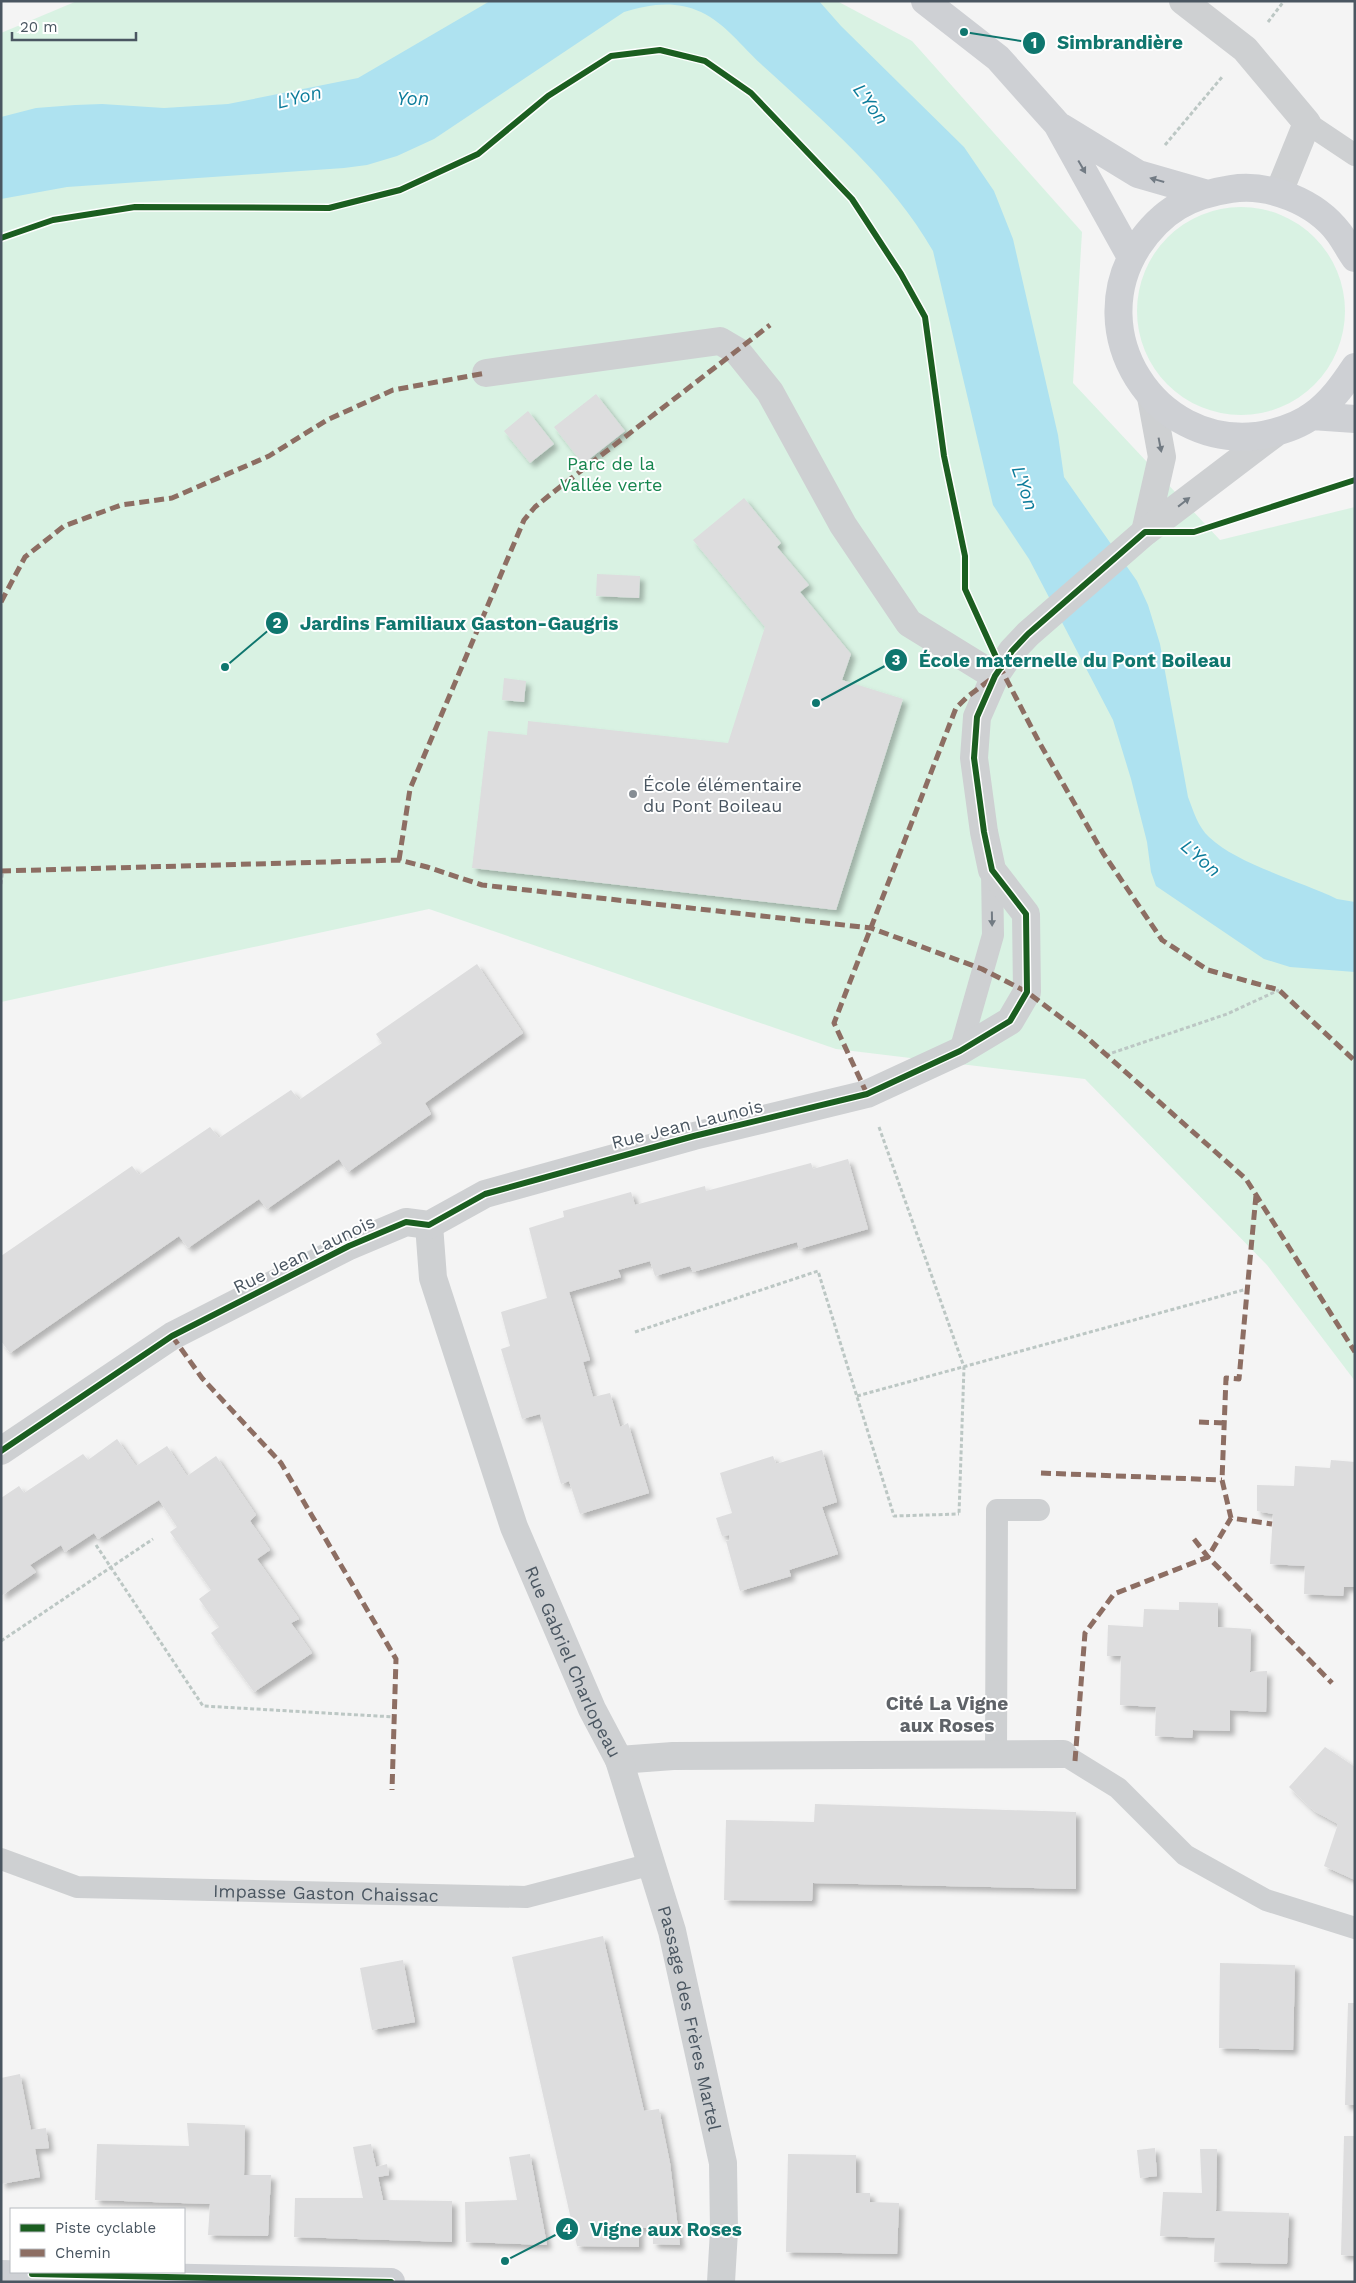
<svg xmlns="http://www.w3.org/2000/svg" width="1356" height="2283" viewBox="0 0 1356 2283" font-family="'Work Sans',sans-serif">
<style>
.green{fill:#d9f2e3}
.water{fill:#aee2f0}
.building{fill:#ddddde;filter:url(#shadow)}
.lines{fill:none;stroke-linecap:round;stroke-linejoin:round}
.path{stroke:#bcc7c4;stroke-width:3;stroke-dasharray:4 2.5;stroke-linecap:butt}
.lane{stroke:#ced0d2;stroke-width:22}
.street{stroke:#ced0d2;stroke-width:28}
.secondary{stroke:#ced0d4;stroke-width:28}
.quiet{stroke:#8d6e63;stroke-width:5;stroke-dasharray:10 5;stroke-linecap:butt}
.cycleway-casing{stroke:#fff;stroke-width:9}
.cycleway{stroke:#1b5e20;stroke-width:6}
.oneway{fill:#727b84}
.oneway2{fill:#727b83}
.poi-dot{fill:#868d94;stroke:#fff;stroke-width:2}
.labels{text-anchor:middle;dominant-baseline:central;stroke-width:4;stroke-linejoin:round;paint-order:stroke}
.park-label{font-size:18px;fill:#17864f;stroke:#fff}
.poi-label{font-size:18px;fill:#4a5661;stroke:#fff;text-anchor:start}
.street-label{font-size:18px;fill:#4a5661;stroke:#fff}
.water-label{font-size:19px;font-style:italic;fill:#0c7c9b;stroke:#fff}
.neighbourhood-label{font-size:19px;font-weight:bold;fill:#5f6368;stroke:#fff}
.leader{fill:none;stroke:#0f766e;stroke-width:2}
.callout-dot{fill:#0f766e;stroke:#fff;stroke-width:2}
.mark-label{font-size:15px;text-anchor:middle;font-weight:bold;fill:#fff}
.callout-label{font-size:19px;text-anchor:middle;font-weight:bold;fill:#0f766e;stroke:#fff;stroke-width:4;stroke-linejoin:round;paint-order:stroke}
</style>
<defs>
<filter id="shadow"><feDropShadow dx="4.5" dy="4.5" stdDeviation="2.5" flood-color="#0004"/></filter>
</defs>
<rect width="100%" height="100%" fill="#f4f4f4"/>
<path class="green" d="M77,1H837L912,41L1082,232L1073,383L1220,540L1355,507V1381L1267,1265L1085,1079L836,1049L429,909L1,1002V33Z
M1137 311a104 104 0 1 1 208 0a104 104 0 1 1-208 0Z"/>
<path class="water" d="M490,1H819L841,26L964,147L994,191L1013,239L1058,435L1064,477L1137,581L1148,605L1160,644L1188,797C1193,810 1198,827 1209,837C1237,864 1300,881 1337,899L1355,902V972L1290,967L1264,959L1156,886L1151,872L1147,842L1131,779L1113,720L1029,559L993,505L933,251C891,177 823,121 761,64C742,47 725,23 701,12C675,0 650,4 624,12L434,139L397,156L367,165L344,168L67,187L1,199V117L36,108L75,105L102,104L164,108L228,104L358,78Z"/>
<path class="building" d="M596,394L625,431L583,464L554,427Z
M528,411L554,444L530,463L504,431Z
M744,498L781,543L777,547L809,585L800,592L851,654L842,680L903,699L836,910L472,868L488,731L527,735L528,721L728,743L765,627L693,540Z
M597,574L640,576L639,598L596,596Z
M504,678L526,681L524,702L502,700Z
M477,964L523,1033L425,1103L431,1114L348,1172L339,1159L267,1209L259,1199L188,1248L179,1236L10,1353L1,1341V1256L132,1166L139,1175L210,1127L219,1138L291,1090L299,1100L382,1043L376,1034Z
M848,1159L868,1229L799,1249L797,1242L693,1272L690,1266L655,1276L650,1261L618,1270L621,1277L569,1292L590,1360L583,1362L593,1397L610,1393L620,1427L628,1423L649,1493L580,1514L569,1481L561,1484L540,1414L522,1419L501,1349L510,1346L501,1312L547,1298L529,1228L564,1217L563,1211L631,1192L635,1205L705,1186L706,1191L811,1163L813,1169Z
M117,1439L136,1466L167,1446L187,1476L216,1456L256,1515L250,1521L270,1550L257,1559L299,1619L291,1623L312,1653L254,1692L211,1633L219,1627L199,1599L211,1590L170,1532L177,1527L159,1500L98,1539L94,1533L65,1552L61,1545L30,1565L36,1572L1,1596V1498L19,1486L24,1493L83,1454L88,1460Z
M822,1450L837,1502L822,1507L838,1554L789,1570L791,1576L740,1591L726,1541L730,1540L729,1535L722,1536L716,1518L732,1513L720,1473L773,1456L776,1464Z
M1331,1460L1355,1462V1587H1344L1343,1596L1304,1594L1305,1566L1270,1564L1273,1514L1257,1511V1485L1294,1486L1295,1466L1330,1468Z
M1179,1602L1218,1603V1627L1251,1629L1250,1672L1267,1671L1266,1712L1230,1710V1731L1193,1730L1192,1738L1155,1736L1156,1707L1120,1705L1121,1656H1107L1108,1625L1143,1627L1144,1609L1179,1610Z
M1325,1747L1355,1767V1880L1324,1866L1338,1824L1314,1811L1289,1787Z
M815,1804L1076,1812V1889L813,1883L812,1901L724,1900L726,1820L814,1822Z
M603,1936L644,2111L659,2109L670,2163L680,2245L653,2244V2228H639V2247L577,2246L512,1957Z
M403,1960L415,2022L372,2030L360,1968Z
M1220,1963L1295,1965L1293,2050L1219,2048Z
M1348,2003H1355V2105H1345Z
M20,2074L31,2130L46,2128L49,2148L35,2149L40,2177L1,2184V2078Z
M187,2123L245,2125L244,2175H271L268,2236L208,2235L210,2204L95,2200L97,2144L189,2146Z
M1344,2136H1355V2256L1341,2255Z
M371,2144L376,2167L387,2164L389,2175L378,2177L383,2200L452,2201V2242L294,2237L295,2198H363L353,2147Z
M1155,2148L1157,2176L1140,2178L1137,2150Z
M1200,2149H1217L1216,2211L1289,2213L1287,2264L1214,2262L1215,2238L1160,2236L1163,2192L1202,2193Z
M530,2154L547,2245L466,2242L465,2202L517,2200L509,2157Z
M788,2154L856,2155V2193H870V2202L899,2203L897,2254L786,2252Z"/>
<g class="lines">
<path class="path" d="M1268,22L1284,1
M1165,145L1222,77
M1,884L3,871
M1106,1055L1227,1014L1279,990
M879,1127L964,1367L959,1514
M635,1332L818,1271L894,1516L959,1514
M857,1396L1247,1289
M96,1545L203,1706L395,1717
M1,1641L153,1539"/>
<g class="lane">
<path d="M1307,123L1355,155"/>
<path d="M960,1051L993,935L992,870"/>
<path d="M1063,1754L1118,1788L1185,1855L1266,1900L1355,1928"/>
<path d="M996,1756L997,1510H1039"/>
<path id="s1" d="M1,1859L77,1887L526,1897L652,1864"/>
</g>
<g class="street">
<path d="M1183,1L1245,49L1307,123L1279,192"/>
<path d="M486,373L720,341L737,351L770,392L843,525L909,623L995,676"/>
<path d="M1145,532L1162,457L1151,397"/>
<path id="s2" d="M429,1225L433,1278L514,1527L592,1709L619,1760L673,1756L1063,1754"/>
<path d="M1,1451L172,1336L349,1246L406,1222L429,1225L485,1194L694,1136L867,1094L960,1051L1010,1021L1027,992L1026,914L992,870L984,832L974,758L977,717L995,676L1012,651L1028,634L1145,532L1274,434"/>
<path id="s3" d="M619,1760L672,1931L723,2163L724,2231L721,2282"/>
</g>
<path class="secondary" d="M925,1L998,58L1057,124L1131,257
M1061,127L1138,174L1204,193
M1355,258C1349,250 1345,241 1339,233C1316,202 1269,183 1231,189C1190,195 1162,210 1138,246C1082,333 1154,447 1256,436C1275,433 1297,427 1313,415C1331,402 1343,385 1355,367
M1312,416L1355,419
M1,2274L391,2282"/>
<path class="quiet" d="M1,602L25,557L64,526L121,505L172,498L269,456L327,420L393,390L486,373
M999,665L1039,742L1103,853L1162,940L1208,970L1279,990L1355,1061
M399,860L410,789L524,520L535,507L551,494L770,325
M1,871L399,860L427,867L482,885L871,928L982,969L1027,992L1084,1035L1246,1179L1355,1352
M867,1094L834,1023L956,708L967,697L991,679
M1256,1195L1239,1379L1226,1378L1222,1480L1231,1518L1272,1524
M172,1336L202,1378L281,1463L396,1659L392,1790
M1199,1422L1225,1423
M1041,1473L1222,1480
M1194,1539L1208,1557L1332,1683
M1075,1761L1085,1633L1114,1594L1208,1557L1231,1518"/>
<g class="cycleway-casing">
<path id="cycleway" d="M1,238L53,220L135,207L329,208L400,190L478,154L548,96L611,56L660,50L705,61L751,93L852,199L901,274L925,317L944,456L965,556V589L1001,668
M1,1451L172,1336L349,1246L406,1222L429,1225L485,1194L694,1136L867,1094L960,1051L1010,1021L1027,992L1026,914L992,870L984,832L974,758L977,717L995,676L1012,651L1028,634L1145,532H1194L1355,480
M32,2274L391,2282"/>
</g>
<use href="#cycleway" class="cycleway"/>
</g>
<defs><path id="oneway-solid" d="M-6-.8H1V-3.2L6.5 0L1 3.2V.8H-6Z" transform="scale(1.25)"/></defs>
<g class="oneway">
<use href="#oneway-solid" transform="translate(1082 167) rotate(60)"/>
<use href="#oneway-solid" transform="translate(1157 180) rotate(-164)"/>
</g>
<g class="oneway2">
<use href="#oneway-solid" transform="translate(1160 445) rotate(79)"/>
<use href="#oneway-solid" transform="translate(1184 502) rotate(-38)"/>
<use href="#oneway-solid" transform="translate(992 919) rotate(89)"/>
</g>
<circle class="poi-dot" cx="633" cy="794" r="5"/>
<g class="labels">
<g class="park-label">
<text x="611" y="463">Parc de la<tspan x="611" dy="21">Vallée verte</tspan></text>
</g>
<g class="poi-label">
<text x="643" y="784">École élémentaire<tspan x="643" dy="21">du Pont Boileau</tspan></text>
</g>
<g class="street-label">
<text transform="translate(687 1124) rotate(-14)">Rue Jean Launois</text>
<text transform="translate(304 1254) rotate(-26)">Rue Jean Launois</text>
<text stroke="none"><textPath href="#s2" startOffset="462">Rue Gabriel Charlopeau</textPath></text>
<text stroke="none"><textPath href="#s1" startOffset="330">Impasse Gaston Chaissac</textPath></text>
<text stroke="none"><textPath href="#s3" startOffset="268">Passage des Frères Martel</textPath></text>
</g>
<g class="water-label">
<text transform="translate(299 97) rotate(-14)">L'Yon</text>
<text x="413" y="98">Yon</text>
<text transform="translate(871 104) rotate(54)">L'Yon</text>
<text transform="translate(1025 488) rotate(71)">L'Yon</text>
<text transform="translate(1201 858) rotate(41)">L'Yon</text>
</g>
<g class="neighbourhood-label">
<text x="947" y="1703">Cité La Vigne<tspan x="947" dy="22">aux Roses</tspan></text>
</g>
</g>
<path class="leader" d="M964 32L1034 43M225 667L277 623M816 703L896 660M505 2261L567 2229"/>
<g class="callout-dot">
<circle cx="964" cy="32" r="5"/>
<circle cx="225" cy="667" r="5"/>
<circle cx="816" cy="703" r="5"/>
<circle cx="505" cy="2261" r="5"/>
<circle cx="1034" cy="43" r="12"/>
<circle cx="277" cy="623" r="12"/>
<circle cx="896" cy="660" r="12"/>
<circle cx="567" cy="2229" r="12"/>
</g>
<g class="mark-label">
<text x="1034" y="48">1</text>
<text x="277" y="628">2</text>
<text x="896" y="665">3</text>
<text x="567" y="2234">4</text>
</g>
<g class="callout-label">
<text x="1120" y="49">Simbrandière</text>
<text x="459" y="630">Jardins Familiaux Gaston-Gaugris</text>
<text x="1075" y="667">École maternelle du Pont Boileau</text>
<text x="666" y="2236">Vigne aux Roses</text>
</g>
<rect width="1356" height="2283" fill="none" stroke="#4a5661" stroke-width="5"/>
<rect x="10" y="2208" width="175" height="65" fill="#ffffff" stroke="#b7bbc0"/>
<rect x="20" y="2224" width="25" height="8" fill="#1b5e20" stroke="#b7bbc0"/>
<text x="55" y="2233" font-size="15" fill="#4a5661">Piste cyclable</text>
<rect x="20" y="2249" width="25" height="8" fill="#8d6e63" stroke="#b7bbc0"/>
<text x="55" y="2258" font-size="15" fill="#4a5661">Chemin</text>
<path d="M12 32v8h124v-8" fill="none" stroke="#4a5661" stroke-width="2.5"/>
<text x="20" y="32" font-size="15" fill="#4a5661" stroke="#ffffff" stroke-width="4" paint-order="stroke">20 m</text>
</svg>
